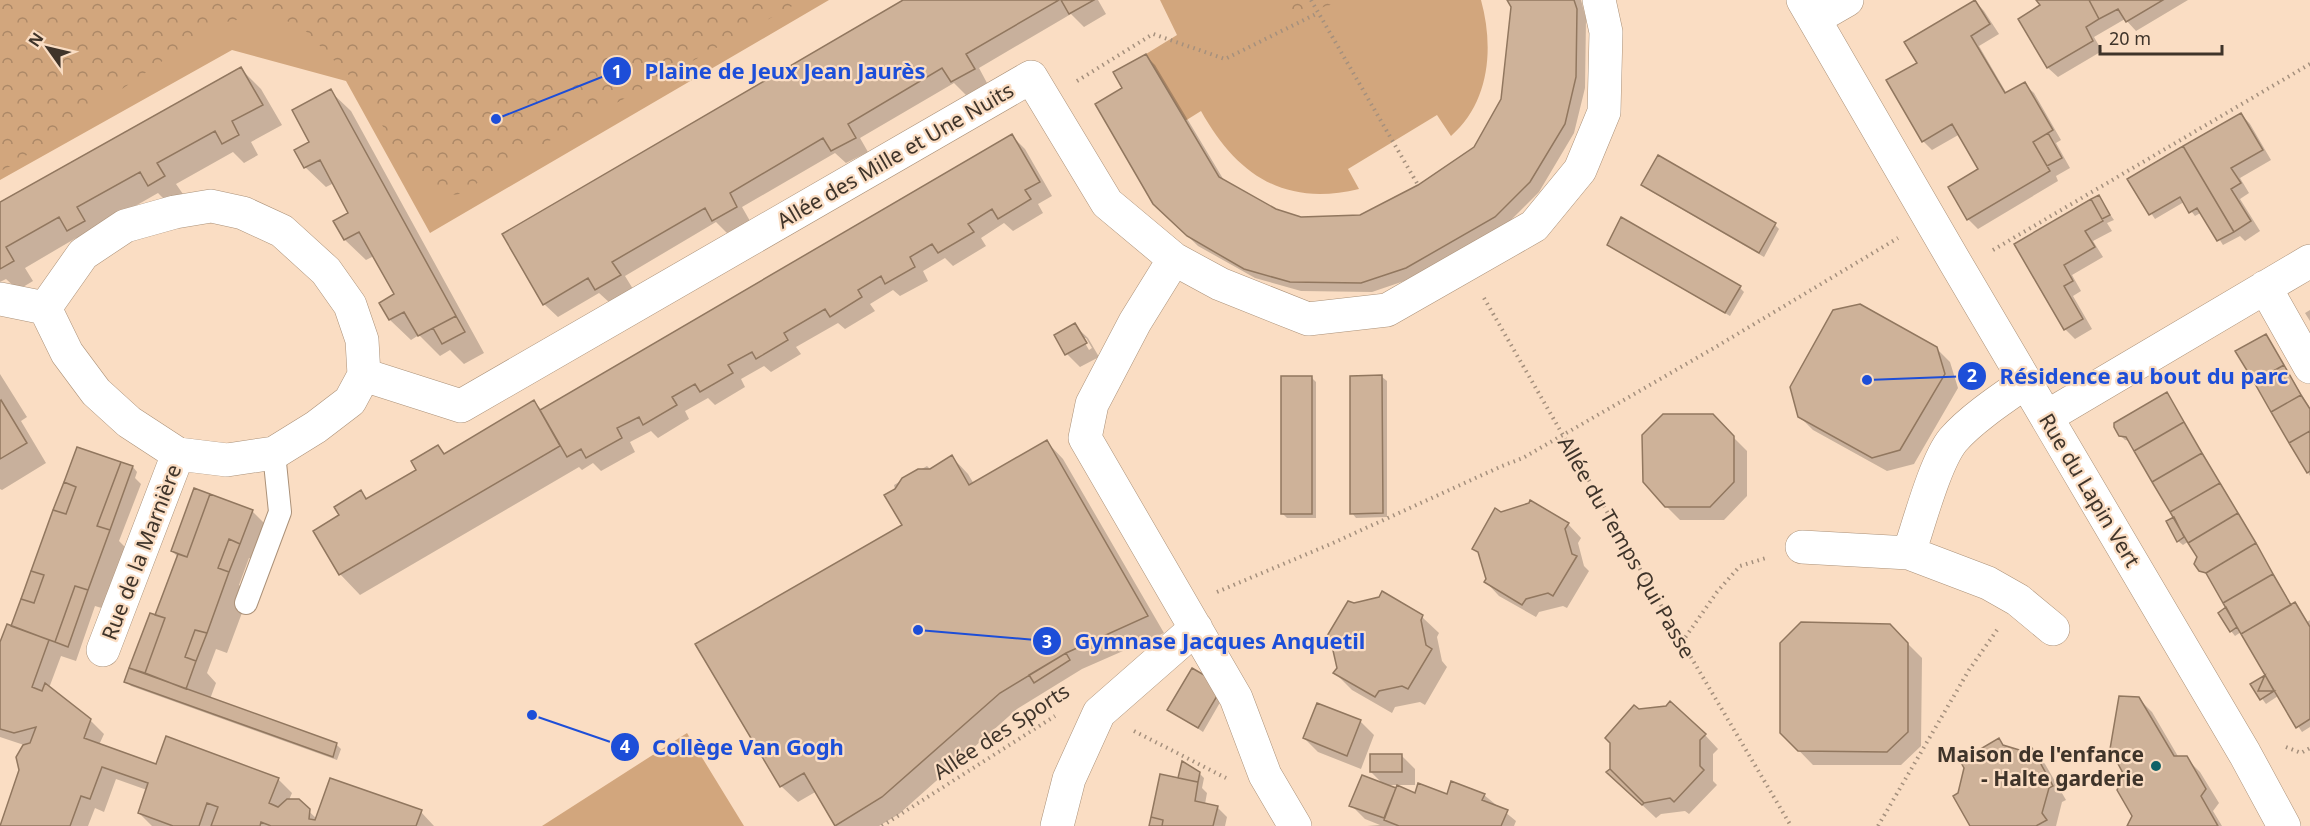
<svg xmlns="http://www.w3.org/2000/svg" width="2310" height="826" viewBox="0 0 2310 826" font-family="'Noto Sans',sans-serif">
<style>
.green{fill:#d2a67d}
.forest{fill:url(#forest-crowns)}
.shadow{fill:#0003;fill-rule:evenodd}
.building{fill:#ceb299;stroke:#91775f;stroke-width:1.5}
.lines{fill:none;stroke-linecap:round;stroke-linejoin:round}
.service-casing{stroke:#ab9178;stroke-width:24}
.minor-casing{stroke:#ab9178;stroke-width:34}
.path{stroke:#a5907d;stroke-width:4;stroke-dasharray:1.5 4.5;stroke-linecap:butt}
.service{stroke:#fff;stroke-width:22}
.minor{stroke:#fff;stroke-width:33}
.poi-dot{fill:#116267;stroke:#faddc3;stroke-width:2}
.labels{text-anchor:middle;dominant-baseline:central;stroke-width:4.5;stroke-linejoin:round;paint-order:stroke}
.street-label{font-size:21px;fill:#3f342a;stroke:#faddc3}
.poi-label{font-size:21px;font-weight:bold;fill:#3f342a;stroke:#faddc3;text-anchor:end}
.leader{fill:none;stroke:#1d4ed8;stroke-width:2}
.callout-dot{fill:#1d4ed8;stroke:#faddc3;stroke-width:2}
.mark-label{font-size:18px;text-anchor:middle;font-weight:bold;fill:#fff}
.callout-label{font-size:22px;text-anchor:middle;font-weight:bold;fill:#1d4ed8;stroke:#faddc3;stroke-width:4.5;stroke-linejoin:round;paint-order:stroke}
</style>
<defs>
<pattern id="forest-crowns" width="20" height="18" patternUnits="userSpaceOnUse" patternTransform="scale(1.5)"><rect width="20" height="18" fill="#d2a67d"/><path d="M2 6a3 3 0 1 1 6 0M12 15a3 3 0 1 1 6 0" fill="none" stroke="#ac8867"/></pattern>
</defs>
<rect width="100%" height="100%" fill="#faddc3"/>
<path class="green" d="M0,0H829L430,233L346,81L232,50L0,180Z
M1160,0H1481C1494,47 1490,102 1451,136L1437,115L1348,169L1359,189C1284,207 1237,175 1201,111L1185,121L1146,54L1177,35Z
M687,733L744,826H542Z"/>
<path class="forest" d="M0,0H803L573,127L457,195L443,193L410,175L358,82L345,72L300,25L265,15L226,22L174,53L11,166L0,171Z
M1270,0H1342L1338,3C1315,9 1288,21 1270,0Z"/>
<path class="shadow" d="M906,0H1098L1106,14L1084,27L1071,14L979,68L987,83L966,95L954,83L860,138L868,152L846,163L835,153L742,207L750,221L727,233L716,222L625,276L633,289L610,303L599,293L558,317L544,304Z
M1509,0H1581L1586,19L1585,88L1574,133L1539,192L1504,227L1416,277L1372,292L1301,291L1255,278L1198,246L1165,214L1124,89L1146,56L1155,65L1225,182L1276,211L1301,218L1360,217L1418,186L1476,148L1502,99L1512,7Z
M2038,0H2188L2136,31L2125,19L2094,37L2102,51L2058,77L2048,68L2020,19L2042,6Z
M1975,1L1984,11L1999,34L1979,46L2007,94L2024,84L2034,93L2061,140L2056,143L2070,168L2056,176L2058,181L1978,229L1968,219L1980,170L1960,134L1932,150L1923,141L1919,63Z
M241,69L261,89L282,125L251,142L258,155L244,163L233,152L176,184L185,197L170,205L158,193L97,228L89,250L76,238L25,268L33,281L18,290L6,279L0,282V204Z
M330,91L351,111L484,353L464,364L450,350L440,356L419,335L411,340L390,320L381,303L396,295L374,256L366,260L345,240L335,222L350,213L334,183L326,187L305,167L311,142Z
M2241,114L2250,124L2271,160L2240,178L2249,193L2240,199L2260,231L2245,241L2240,236L2223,245L2202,212L2195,216L2184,202L2155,219L2129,180Z
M1012,136L1025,149L1052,196L1038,204L1043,213L1013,231L1004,223L981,238L986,246L953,266L945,258L923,271L928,281L900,296L893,290L870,304L875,311L845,329L838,323L796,347L801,354L771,372L764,366L741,379L745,387L715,405L708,398L685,411L689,419L658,438L651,431L630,442L635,452L601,471L593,463L582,470L579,467L360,595L340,574L315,532L341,516L361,492L368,499L418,470L438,447L446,455L534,402L543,411Z
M1643,185L1775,225L1779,229L1764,257L1647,189Z
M2098,197L2114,220L2107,223L2112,231L2093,241L2103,257L2072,275L2081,291L2073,296L2092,329L2075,339L2065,329L2016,245Z
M1609,244L1740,288L1744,292L1730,316L1614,249Z
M2310,310V321L2305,313Z
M1074,325L1088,338L1099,357L1080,367L1067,354ZM1082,338H1086L1092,348L1089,350Z
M2266,336L2310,408V476L2237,352Z
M1936,348L1950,362L1958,388L1914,464L1887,471L1813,430L1799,416Z
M0,374L27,417L21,421L46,463L2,490L0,489Z
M1311,377L1316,382V518H1287L1282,513Z
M1382,377L1387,381V517L1356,518L1352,513Z
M2167,394L2292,606L2295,604L2307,622L2310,620V727L2302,732L2278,696L2266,704L2252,685L2267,676L2241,632L2235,636L2231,631L2228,608L2210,577L2200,570L2198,557L2189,541L2183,545L2178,541L2176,517L2130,441L2125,440L2120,435Z
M1723,427L1747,451V496L1724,520H1680L1666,506Z
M1047,442L1063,459L1164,633L1082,669L1017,709L899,814L879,826H837L817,791L798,802L781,786L904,525L894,485L927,466L931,470L952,457L968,474L974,484Z
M123,464L133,467L137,472L135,478L141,484L119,541L129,551L108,610L95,606L76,661L61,656L49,688L90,720L104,734L99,745L157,766L278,779L292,793L289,800L298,801L317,819L421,812L434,826H152L139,813L147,790L116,779L104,812L95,808L88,826H1L21,771L24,745L0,737V646Z
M252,511L272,531L261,563L249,558L239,585L249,594L227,653L216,649L207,673L216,683L210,699L336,744L341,749L337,760L131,686L126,681L150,615L161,618L178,557L172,551Z
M1500,513L1568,524L1581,538L1578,543L1584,566L1589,571L1567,608L1563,606L1539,612L1536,617L1499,596L1486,582L1487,579L1481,555L1474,548Z
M1380,598L1422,617L1439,633L1437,637L1442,661L1447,667L1425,705L1420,702L1395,707L1392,713L1352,690L1335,673L1338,669L1334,648L1326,641L1353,605Z
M1890,626L1922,658L1921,746L1901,765H1813L1781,732Z
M1226,692L1203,732L1169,709Z
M2138,698L2152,712L2179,758H2186L2200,772L2219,803L2213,811L2222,826H2128L2134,816L2126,775Z
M1360,721L1374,735L1361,769L1318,752L1304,738Z
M1705,735L1718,749L1713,754V781L1717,785L1689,814L1685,811L1661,814L1656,818L1622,786Z
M1998,740L2006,748L2026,753L2032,750L2045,764L2066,800L2062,802L2056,826H1972L1959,794Z
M1401,755L1415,769V785H1386L1416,795H1484L1516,821L1514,826H1367L1380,825L1365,819L1351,805L1384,785L1371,772Z
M1199,773L1204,778L1202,788L1207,793L1205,804L1217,807L1227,817L1225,826H1150L1183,781Z"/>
<path class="building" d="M903,0H1059L966,54L975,69L951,82L942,68L848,124L856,138L831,151L823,138L730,193L737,207L712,221L705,208L612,262L621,275L595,290L588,278L543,305L502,234Z
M1061,0H1094L1069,14Z
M1507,0H1574L1577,9L1576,77L1565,124L1530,182L1495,217L1406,268L1361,283L1290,282L1244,269L1187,236L1153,204L1095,104L1122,88L1113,72L1146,54L1219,177L1276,209L1301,217L1360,215L1418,185L1474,147L1501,99L1511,7Z
M1975,0L1990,24L1971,36L2005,93L2025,82L2053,130L2033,142L2050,171L1967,220L1948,187L1978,169L1952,124L1922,142L1886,80L1917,63L1904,42Z
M2036,0H2089L2099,19L2086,27L2093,41L2047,68L2018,19L2040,5Z
M2089,0H2163L2126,22L2118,9L2099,19Z
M241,67L263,105L232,121L239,135L222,144L215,131L157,163L165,176L148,186L140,172L77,207L85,221L67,231L59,217L6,247L14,261L0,269V202Z
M331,89L456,316L418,336L404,312L389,320L379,303L394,294L359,232L344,240L333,221L348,213L320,160L304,168L294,150L309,142L292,110Z
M2241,113L2263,150L2231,168L2241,183L2231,189L2251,221L2234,232L2183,146Z
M2048,133L2062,158L2047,166L2033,142Z
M1012,134L1040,182L1025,190L1031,199L998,219L992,209L968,224L974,232L938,253L932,244L910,257L915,267L885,284L881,276L858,290L862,297L830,317L825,309L784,333L788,340L756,359L752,352L728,365L733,373L700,392L695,384L672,397L677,405L643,425L639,417L617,428L622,438L586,458L581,449L567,457L540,410Z
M2183,146L2234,232L2217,241L2197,208L2189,213L2180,197L2149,215L2127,179Z
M1658,155L1776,223L1759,253L1641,185Z
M2099,195L2110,215L2102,219L2091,199Z
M2091,199L2103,221L2085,231L2095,247L2064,265L2073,281L2064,286L2083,319L2064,330L2014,244Z
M1621,217L1741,286L1725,313L1607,245Z
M1860,304L1937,347L1945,374L1900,450L1872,458L1798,417L1790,387L1833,310Z
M456,316L465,332L442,344L433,328Z
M1075,323L1087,343L1065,355L1054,335Z
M2266,334L2284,365L2254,382L2235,351Z
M2284,365L2301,395L2271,412L2254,382Z
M1382,375L1383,513L1350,514V376Z
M1281,376H1312V514H1281Z
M2167,392L2184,422L2134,451L2126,437L2119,436L2114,427V423Z
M2301,395L2310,409V431L2289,443L2271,412Z
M1,400L27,443L0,459V401Z
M534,400L560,446L339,575L313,531L339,515L334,507L361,490L366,499L416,470L411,461L438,445L444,454Z
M1663,414H1713L1734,436V482L1710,507H1665L1643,482L1642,435Z
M2184,422L2202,453L2152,482L2134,451Z
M2310,431V471L2307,473L2289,443Z
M1047,440L1148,616L1066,653L1000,693L882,797L835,826L804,773L780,787L695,644L902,525L884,495L895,489L902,478L918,469H930L952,455L969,485Z
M77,447L121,462L97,526L110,530L88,590L75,586L55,642L11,626L21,599L34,603L44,575L31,571L53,510L66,514L76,487L64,482Z
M2202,453L2220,483L2170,512L2152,482Z
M121,462L133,466L110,530L97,526Z
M64,482L76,487L66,514L53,510Z
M2220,483L2238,513L2188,543L2170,512Z
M194,488L210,494L187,557L171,551Z
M210,494L253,510L240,544L229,539L218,568L229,572L207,633L195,630L185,657L196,661L186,689L145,673L165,618L155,615L178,554L187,557Z
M1530,500L1569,523L1565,529L1572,554L1577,556L1553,596L1548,593L1526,599L1522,605L1484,582L1486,579L1478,552L1472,549L1495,508L1501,512L1529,503Z
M2238,513L2256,543L2206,573L2199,571L2194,564L2197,557L2188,543Z
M2174,517L2184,537L2177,542L2166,521Z
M229,539L240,544L229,572L218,568Z
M2256,543L2273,574L2223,603L2206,573Z
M31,571L44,575L34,603L21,599Z
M2273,574L2291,605L2241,634L2223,603Z
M75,586L88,590L68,647L55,642Z
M1382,591L1423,615L1421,620L1426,645L1432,649L1408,689L1402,686L1379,691L1375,697L1333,673L1337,668L1332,646L1324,641L1348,601L1354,603L1379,597Z
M2295,602L2310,627V719L2296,728L2241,634Z
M2226,607L2237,627L2230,632L2218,613Z
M150,613L165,618L145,673L129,668Z
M1801,622L1890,624L1908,643V732L1887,752L1798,751L1780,733V643Z
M7,624L49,640L32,687L42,691L45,683L91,719L84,738L156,764L166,736L279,778L269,803L278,807L287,799H299L310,809L309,819L315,820L330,778L422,810L416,826H271L261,822L260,826H211L218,807L207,803L199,826H173L138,813L148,783L102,767L90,799L81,796L70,826H0L19,770L16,757L23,745L30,743L36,727L14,733L0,729V642Z
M195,630L207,633L196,661L185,657Z
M1066,653L1070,660L1034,683L1029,675Z
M129,668L337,743L333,757L124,682Z
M1192,668L1223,686L1198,728L1167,710Z
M2265,675L2258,691H2274L2260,700L2250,684Z
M2265,675L2274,691H2258Z
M2119,696L2139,697L2174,756H2187L2206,789L2201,796L2218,826H2127L2132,816L2117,790L2124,775L2110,749Z
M1670,701L1706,734L1700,740V766L1704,770L1674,802L1670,798L1644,803L1610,769V743L1605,738L1634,705L1639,709L1666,706Z
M1317,703L1361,720L1347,756L1303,738Z
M1999,738L2003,745L2026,752L2032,748L2053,786L2049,788L2042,813L2047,820L2036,826H1970L1953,796L1958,793L1964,768L1960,761Z
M1370,754H1402V772H1370Z
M1182,761L1200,772L1198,782L1178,778Z
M1610,769L1644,803L1642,805L1606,772Z
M1160,774L1198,782L1195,801L1218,806L1213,826H1162L1163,820L1151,817Z
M1362,775L1396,788L1384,818L1349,806Z
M1451,781L1485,794L1482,800L1508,810L1501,826H1399L1384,820L1397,785L1415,793L1418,783L1447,794Z
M1151,817L1163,820L1162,826H1149Z"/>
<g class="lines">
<g class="service-casing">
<path id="service" d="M246,603L280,512L274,453"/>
</g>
<g class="minor-casing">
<path id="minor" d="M1803,0L1955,262L2245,754L2284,826
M1814,19L1847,0
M211,206L243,213L282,231L326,271L350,305L362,340L364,375L350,401L316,427L274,453L227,460L178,454L129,422L96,392L67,353L45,308L83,254L125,226L175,212Z
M1174,259L1135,322L1092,404L1085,438L1236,698L1265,775L1295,826
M2265,287L2310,367
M0,299L45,308
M364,375L461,406L1031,77L1107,203L1174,259L1220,284L1308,319L1387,310L1534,226L1580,170L1604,112L1606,32L1599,0
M2048,416L2310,261
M1802,547L1909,553L1988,583L2018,600L2053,629
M1909,553C1919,524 1935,462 1953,440C1971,419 2003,398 2026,382
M103,650L178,454
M1057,826L1069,779L1099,713L1196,628"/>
</g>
<path class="path" d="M1311,0L1418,185
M1077,81L1153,34L1225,59L1318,13
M1993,250L2310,64
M1484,298L1682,642L1791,826
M1217,592L1333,543L1502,466L1523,458L1714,348L1898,238
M1682,642L1717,592L1740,566L1766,558
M1134,731L1226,778
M2286,747L2301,753L2310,748
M882,826L1055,716
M1878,826L1969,670L1997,630"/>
<use href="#service" class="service"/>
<use href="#minor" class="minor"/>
</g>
<circle class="poi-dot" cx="2156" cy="766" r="6"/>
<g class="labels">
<g class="street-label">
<text transform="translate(895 155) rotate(-30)">Allée des Mille et Une Nuits</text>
<text transform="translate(2090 490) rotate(59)">Rue du Lapin Vert</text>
<text transform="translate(1627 547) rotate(60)">Allée du Temps Qui Passe</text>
<text transform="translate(141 552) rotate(-69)">Rue de la Marnière</text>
<text transform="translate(1001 731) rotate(-33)">Allée des Sports</text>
</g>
<g class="poi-label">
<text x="2144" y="754">Maison de l'enfance<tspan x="2144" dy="24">- Halte garderie</tspan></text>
</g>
</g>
<path class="leader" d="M496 119L617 71M1867 380L1972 376M918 630L1047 641M532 715L625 747"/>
<g class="callout-dot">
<circle cx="496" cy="119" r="6"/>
<circle cx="1867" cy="380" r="6"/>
<circle cx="918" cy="630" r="6"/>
<circle cx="532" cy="715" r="6"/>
<circle cx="617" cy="71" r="15"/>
<circle cx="1972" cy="376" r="15"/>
<circle cx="1047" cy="641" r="15"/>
<circle cx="625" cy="747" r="15"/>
</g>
<g class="mark-label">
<text x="617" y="78">1</text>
<text x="1972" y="382">2</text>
<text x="1047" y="648">3</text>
<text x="625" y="753">4</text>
</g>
<g class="callout-label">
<text x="785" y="79">Plaine de Jeux Jean Jaurès</text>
<text x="2144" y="384">Résidence au bout du parc</text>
<text x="1220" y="649">Gymnase Jacques Anquetil</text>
<text x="748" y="755">Collège Van Gogh</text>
</g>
<g transform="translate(48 48) rotate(304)" stroke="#faddc3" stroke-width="4.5" paint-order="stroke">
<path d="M0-4.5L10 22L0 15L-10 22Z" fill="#3f342a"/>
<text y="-9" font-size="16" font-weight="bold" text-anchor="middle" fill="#3f342a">N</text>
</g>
<path d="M2100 45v9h122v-9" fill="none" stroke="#3f342a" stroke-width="3"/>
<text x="2109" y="45" font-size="18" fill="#3f342a" stroke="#faddc3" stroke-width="4.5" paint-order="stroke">20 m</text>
</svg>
